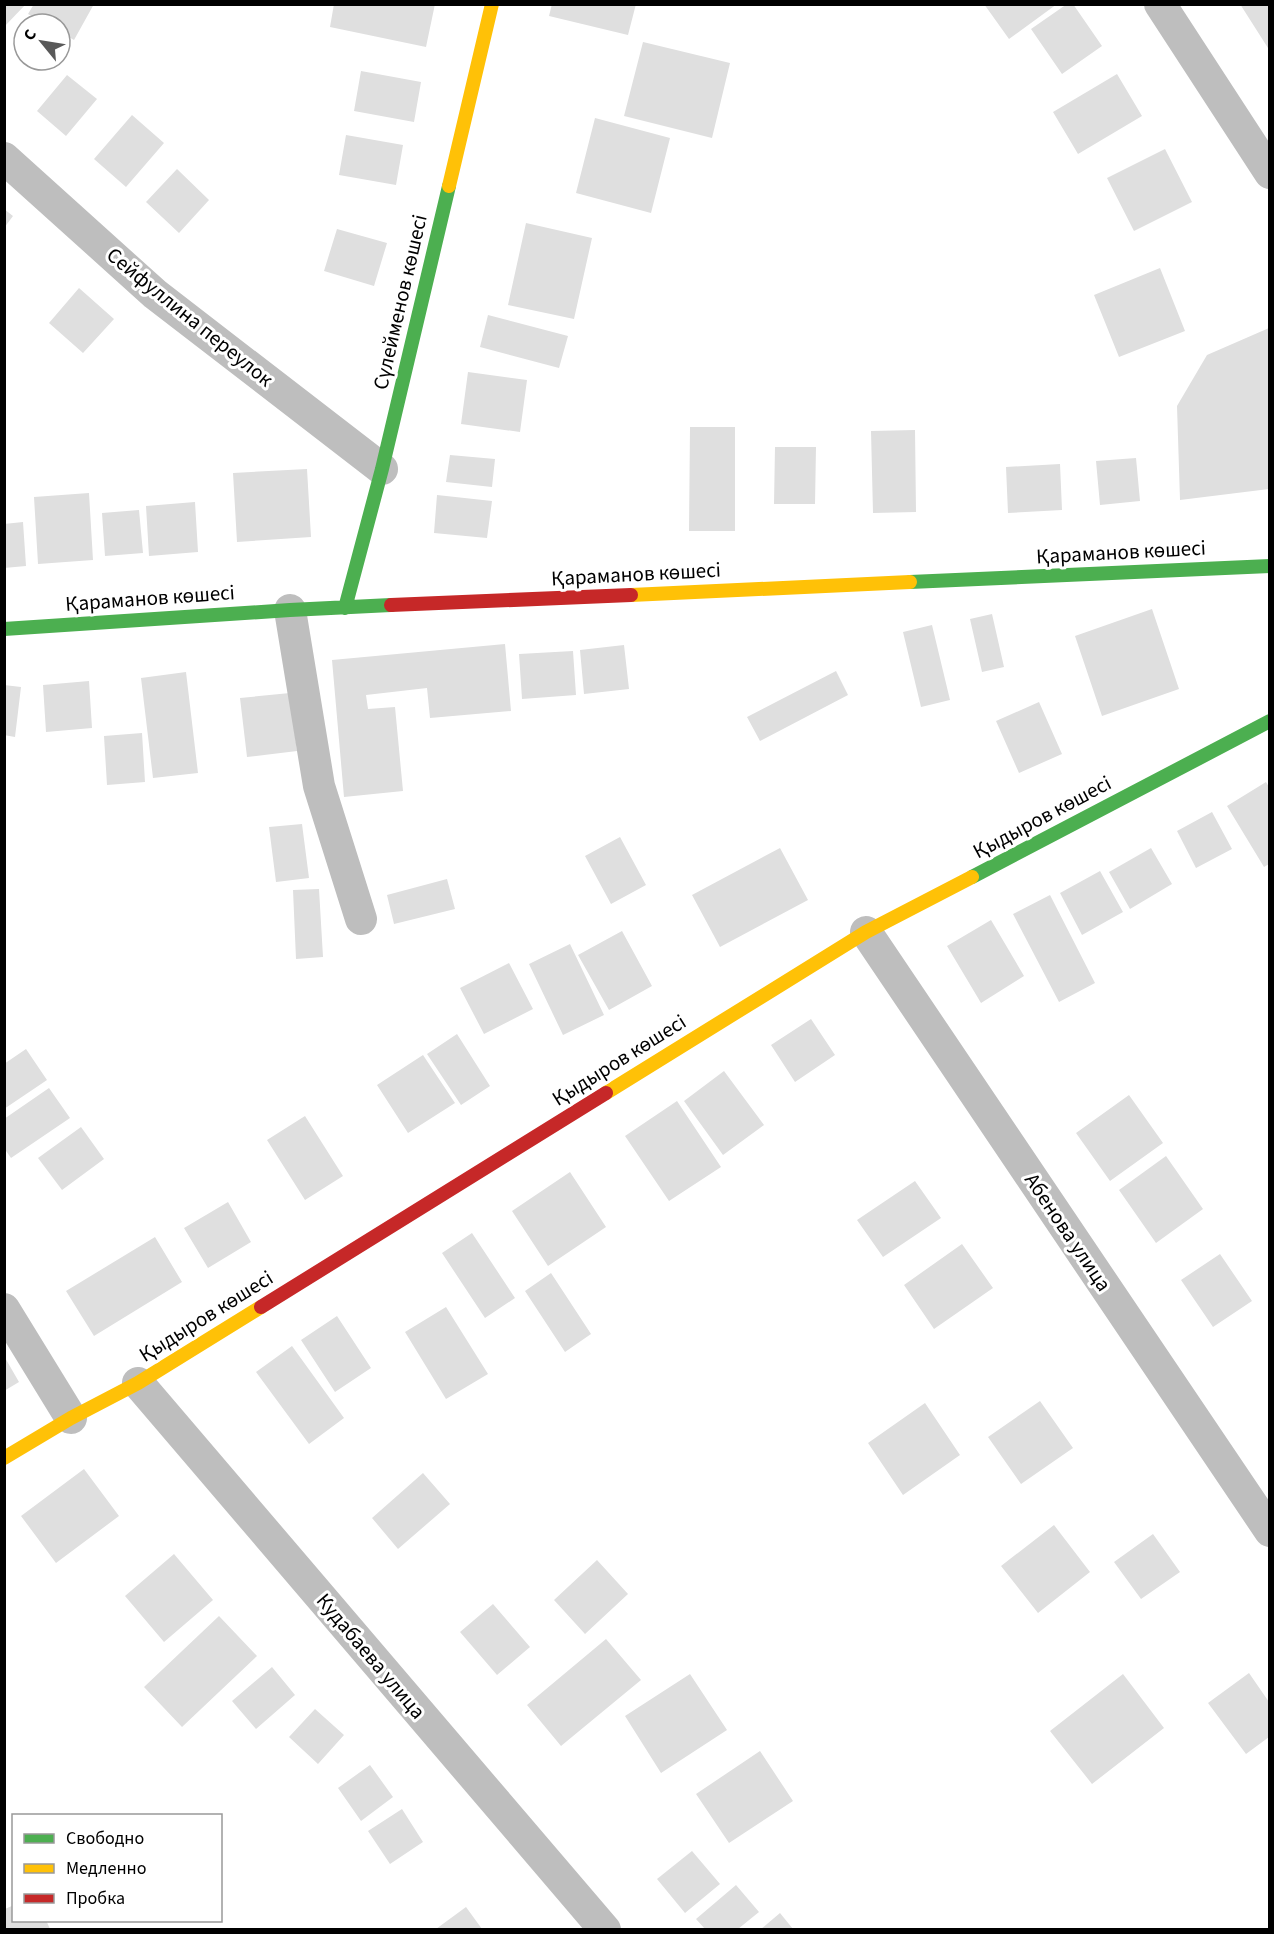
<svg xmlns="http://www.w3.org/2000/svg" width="1274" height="1934" viewBox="0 0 1274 1934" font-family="'Source Sans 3',sans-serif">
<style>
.building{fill:#dfdfdf}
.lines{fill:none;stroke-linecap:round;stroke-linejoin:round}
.street{stroke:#bebebe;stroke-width:32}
.fast{stroke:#4caf50;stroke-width:14}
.slow{stroke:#ffc107;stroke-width:14}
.jam{stroke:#c62828;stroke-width:14}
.labels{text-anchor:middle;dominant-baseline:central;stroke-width:6;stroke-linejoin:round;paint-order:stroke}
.street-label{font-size:21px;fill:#000;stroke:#fff}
</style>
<rect width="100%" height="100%" fill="#fff"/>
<path class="building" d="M4,4H26L4,27Z
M34,4H94L74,40L60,32V24H46L28,14Z
M334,4H435L426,47L330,27Z
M552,4H636L628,35L549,16Z
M984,4H1057L1009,39Z
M1067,4H1073L1102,46L1062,74L1031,29Z
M1240,4H1269V47L1268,48Z
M643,42L730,63L712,138L624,116Z
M361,71L421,82L414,122L354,111Z
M1117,74L1142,116L1078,154L1053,112Z
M67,75L97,99L66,136L37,111Z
M132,115L164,143L126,187L94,159Z
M595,118L670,138L651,213L576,193Z
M346,135L403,145L396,185L339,175Z
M1165,149L1192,202L1134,231L1107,178Z
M177,169L209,200L179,233L146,202Z
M4,209L13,216L4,228Z
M526,223L592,238L574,319L508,305Z
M337,229L387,243L374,286L324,271Z
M1160,268L1185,331L1119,357L1094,295Z
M79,288L114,319L83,353L49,323Z
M488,315L568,336L559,368L480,347Z
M1269,328V489L1180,500L1177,406L1207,355Z
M468,372L527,380L520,432L461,424Z
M690,427H735V531H689Z
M915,430L916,512L873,513L871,431Z
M775,447H816L815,504H774Z
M450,455L495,459L492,487L446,482Z
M1136,458L1140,501L1100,505L1096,461Z
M1060,464L1062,510L1008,513L1006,467Z
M307,469L311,537L237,542L233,473Z
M89,493L93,560L38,564L34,497Z
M437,495L492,501L487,538L434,533Z
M195,502L198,552L149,556L146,506Z
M139,510L143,553L105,556L102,513Z
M23,522L26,566L4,568V524Z
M1152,609L1179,689L1102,716L1075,636Z
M992,614L1004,667L982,672L970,619Z
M932,625L950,700L921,707L903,632Z
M505,644L511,711L430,718L427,688L366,695L368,709L395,707L403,791L344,797L332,660Z
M624,645L629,689L584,694L580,650Z
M573,651L576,695L522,699L519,654Z
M836,671L848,695L760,741L747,717Z
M186,672L198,773L153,778L141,678Z
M89,681L92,728L46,732L43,685Z
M4,685L21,687L15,737L4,735Z
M290,693L297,751L247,757L240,698Z
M1039,702L1062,754L1019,773L996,721Z
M142,733L145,782L107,785L104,736Z
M1266,782L1269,787V864L1264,867L1227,806Z
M1212,812L1232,849L1196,868L1177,831Z
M302,824L309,878L276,882L269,827Z
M620,837L646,885L611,904L585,856Z
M780,848L808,900L720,947L692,895Z
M1151,848L1172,884L1130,909L1109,872Z
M1100,871L1123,912L1082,935L1060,893Z
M447,879L455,909L394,924L387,895Z
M319,889L323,957L296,959L293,890Z
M1050,895L1095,983L1059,1002L1013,914Z
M991,920L1024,976L981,1003L947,946Z
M622,931L652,986L609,1010L578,955Z
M570,944L604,1015L563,1035L529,964Z
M509,963L533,1009L484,1034L460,988Z
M811,1019L835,1055L795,1082L771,1045Z
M457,1034L490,1086L461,1105L427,1054Z
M26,1049L47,1080L4,1109V1064Z
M423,1055L455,1103L408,1133L377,1085Z
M724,1071L764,1125L723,1155L684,1101Z
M49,1088L70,1118L11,1158L4,1148V1119Z
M1129,1095L1163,1143L1110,1181L1076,1133Z
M677,1101L721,1167L669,1201L625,1136Z
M305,1116L343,1176L305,1200L267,1140Z
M81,1127L104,1159L62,1190L38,1158Z
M1166,1156L1203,1209L1156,1243L1119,1190Z
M570,1172L606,1227L548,1266L512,1211Z
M915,1181L941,1218L883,1257L857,1220Z
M228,1202L251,1242L208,1268L184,1228Z
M472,1233L515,1298L485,1318L442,1253Z
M155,1237L182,1282L94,1336L66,1291Z
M962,1244L993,1288L934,1329L904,1285Z
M1220,1254L1252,1301L1213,1327L1181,1280Z
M551,1273L591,1334L565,1352L525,1291Z
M446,1307L488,1374L446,1399L405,1332Z
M337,1316L371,1368L335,1392L301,1340Z
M292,1346L344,1418L309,1444L256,1372Z
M4,1356L19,1382L4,1391Z
M1040,1401L1073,1448L1021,1484L988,1437Z
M925,1403L960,1455L903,1495L868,1443Z
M84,1469L119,1516L56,1563L21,1516Z
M423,1473L450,1504L398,1549L372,1518Z
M1054,1525L1090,1572L1038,1613L1001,1566Z
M1153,1534L1180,1572L1141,1599L1114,1562Z
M174,1554L213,1600L164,1642L125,1596Z
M597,1560L628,1594L585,1634L554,1600Z
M493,1604L530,1647L497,1675L460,1632Z
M219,1616L257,1656L182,1727L144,1687Z
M606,1639L641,1680L561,1746L527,1705Z
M272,1667L295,1695L256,1729L232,1701Z
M1249,1673L1269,1702V1737L1246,1754L1208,1703Z
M690,1674L727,1730L661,1773L625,1716Z
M1123,1674L1164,1728L1092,1784L1050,1731Z
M315,1709L344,1735L318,1764L289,1737Z
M760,1751L793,1801L729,1843L696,1794Z
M370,1765L393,1797L361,1821L338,1788Z
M402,1809L423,1842L390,1864L368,1831Z
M692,1851L720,1884L685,1913L657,1879Z
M736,1885L759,1912L738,1929H705L696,1919Z
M14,1905V1920H46L50,1929H5V1909Z
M466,1907L482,1929H436Z
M780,1913L793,1929H761Z"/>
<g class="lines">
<path class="street" d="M1160,4L1270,173
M4,158L155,294L382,469
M290,610L319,786L361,919
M866,932L1270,1531
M4,1309L71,1418
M138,1383L605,1930"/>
<path class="fast" d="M910,582L1270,566
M345,608L382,469L449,186
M4,629L290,610L391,605
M972,877L1270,721"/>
<path class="slow" d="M449,186L492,4
M631,595L910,582
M606,1093L866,932L972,877
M4,1458L71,1418L138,1383L261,1307"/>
<path class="jam" d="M391,605L631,595
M261,1307L606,1093"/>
</g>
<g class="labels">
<g class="street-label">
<text transform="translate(400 302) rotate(-77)">Сүлейменов көшесі</text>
<text transform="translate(190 317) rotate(39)">Сейфуллина переулок</text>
<text transform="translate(1121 552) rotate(-3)">Қараманов көшесі</text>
<text transform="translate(636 574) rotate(-3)">Қараманов көшесі</text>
<text transform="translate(150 598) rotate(-4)">Қараманов көшесі</text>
<text transform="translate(1042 817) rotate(-28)">Қыдыров көшесі</text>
<text transform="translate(619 1060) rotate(-32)">Қыдыров көшесі</text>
<text transform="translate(1068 1232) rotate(56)">Абенова улица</text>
<text transform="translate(206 1316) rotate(-32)">Қыдыров көшесі</text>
<text transform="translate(371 1656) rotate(50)">Кудабаева улица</text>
</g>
</g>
<rect width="1274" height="1934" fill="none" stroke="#000000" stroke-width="12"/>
<rect x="12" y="1814" width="210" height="108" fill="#ffffff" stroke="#999999" stroke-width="1.5"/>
<rect x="24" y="1834" width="30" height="9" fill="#4caf50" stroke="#999999" stroke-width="1.5"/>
<text x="66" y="1844" font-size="18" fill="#000000">Свободно</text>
<rect x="24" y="1864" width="30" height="9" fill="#ffc107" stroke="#999999" stroke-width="1.5"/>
<text x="66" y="1874" font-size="18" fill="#000000">Медленно</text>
<rect x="24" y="1894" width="30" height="9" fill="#c62828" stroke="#999999" stroke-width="1.5"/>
<text x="66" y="1904" font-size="18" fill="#000000">Пробка</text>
<g transform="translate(42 42) rotate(300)"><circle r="28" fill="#ffffff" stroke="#999999" stroke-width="1.5"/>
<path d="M0-4.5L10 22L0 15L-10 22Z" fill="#595959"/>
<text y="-9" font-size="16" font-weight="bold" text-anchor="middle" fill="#000000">С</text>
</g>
</svg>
